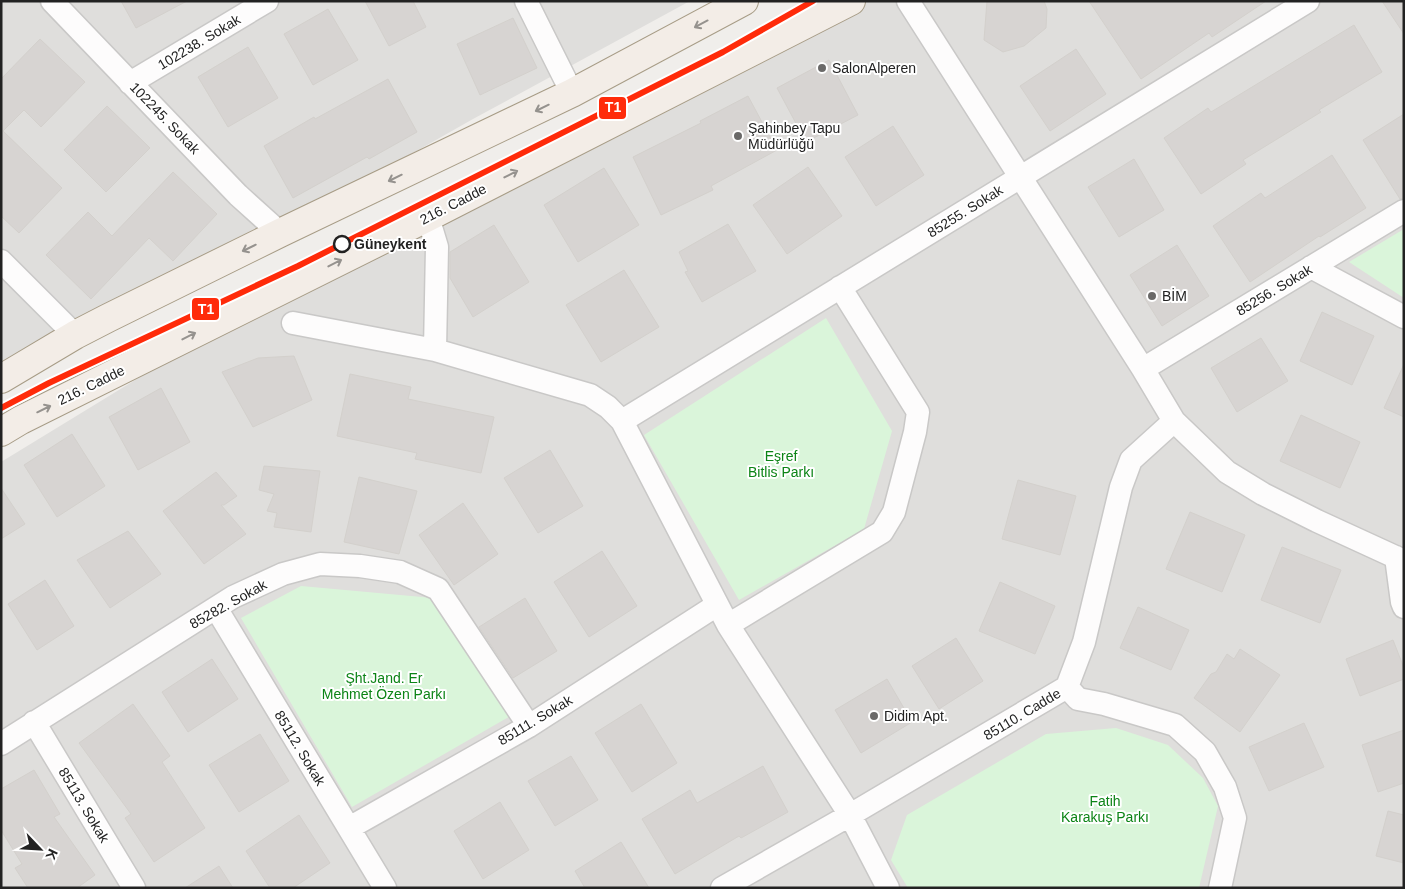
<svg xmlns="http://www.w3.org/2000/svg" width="1405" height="889" viewBox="0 0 1405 889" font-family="Helvetica,sans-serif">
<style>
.residential{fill:#dfdedc}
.park{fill:#daf5da}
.building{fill:#d7d4d2;stroke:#d3d0cc}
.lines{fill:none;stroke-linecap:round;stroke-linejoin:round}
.minor-casing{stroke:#c9c8c7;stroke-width:25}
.major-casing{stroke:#a79c86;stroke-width:30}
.minor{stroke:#fdfcfc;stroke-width:22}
.major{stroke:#f3ede7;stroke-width:28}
.tram-1-casing{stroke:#fff;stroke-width:10}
.tram-1{stroke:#ff2b0a;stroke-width:6}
.oneway{stroke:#95928e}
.poi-dot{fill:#6a6968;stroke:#fff;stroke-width:2}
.stop-dot{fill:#fff;stroke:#222;stroke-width:2.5}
.labels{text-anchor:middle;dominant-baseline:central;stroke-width:4;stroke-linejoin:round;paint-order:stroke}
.street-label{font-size:14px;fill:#222;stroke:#fff}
.poi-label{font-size:14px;fill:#222;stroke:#fff;text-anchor:start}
.stop-label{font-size:14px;font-weight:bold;fill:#222;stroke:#fff;text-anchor:start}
.park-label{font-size:14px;fill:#0c8416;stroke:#fff}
.line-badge{stroke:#fff;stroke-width:2}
.badge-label{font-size:14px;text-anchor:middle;font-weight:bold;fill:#fff}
</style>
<rect width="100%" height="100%" fill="#f0eeeb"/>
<path class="residential" d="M1,1H690L473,119L1,386Z
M864,1H1404V888H1V462L186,349Z"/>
<path class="park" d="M1404,229V298L1349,262Z
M826,318L892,431L864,529L739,600L644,435Z
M301,586L433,598L514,714L352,807L241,618Z
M1116,728L1168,745L1203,778L1218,806L1199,888H908L891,860L907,815L1046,734Z"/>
<path class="building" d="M121,1H187L136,28Z
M365,1H413L426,27L389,46Z
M987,1H1044L1047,9L1046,28L1024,46L1003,52L984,40Z
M1089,1H1266L1212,37L1209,33L1141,79Z
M1382,1H1404V34Z
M328,9L358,60L313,85L284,34Z
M513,18L537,68L480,95L457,44Z
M1354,25L1382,72L1319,110L1321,112L1243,160L1246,164L1201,194L1164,138L1208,108L1211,112Z
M40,39L85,82L41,127L24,110L3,131L62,188L19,233L1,216V79Z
M248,47L278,98L228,127L198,77Z
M1076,49L1106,94L1050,131L1020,86Z
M829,60L858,115L806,142L777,88Z
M388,79L417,132L369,159L367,157L293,198L264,146L314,117L315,119Z
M748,96L777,150L711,186L713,190L661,215L633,157L701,123L700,121Z
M107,106L150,148L106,192L64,150Z
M1404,114V198L1400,199L1363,140Z
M893,126L924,175L876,206L845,157Z
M1332,155L1366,208L1320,237L1319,236L1250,282L1213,226L1261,193L1265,198Z
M1134,159L1164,210L1119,237L1088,187Z
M808,167L842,216L787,254L753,205Z
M604,168L639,225L578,262L544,205Z
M173,172L217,214L173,261L149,238L91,299L46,255L88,212L112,236Z
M728,224L756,271L702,302L685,272L688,271L679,252Z
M494,225L529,282L473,317L450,278V252Z
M1177,245L1209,296L1162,326L1130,275Z
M624,270L659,327L601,362L566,305Z
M1322,312L1374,336L1352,385L1300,361Z
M1261,338L1288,381L1237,412L1211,368Z
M294,356L312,400L253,427L222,372L258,358Z
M1404,364V417L1384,408Z
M350,374L411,387L408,399L494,417L481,473L415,459L417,453L337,436Z
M161,388L190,442L138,470L109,417Z
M1301,415L1360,442L1340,488L1280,461Z
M72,434L105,486L57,517L24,465Z
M550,450L583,506L538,533L504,478Z
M264,466L320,471L311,532L274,527L277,513L267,511L274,494L259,490Z
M216,472L237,496L224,505H221L246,534L204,564L163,511Z
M359,477L417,491L399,554L344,542Z
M1018,480L1076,496L1060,555L1002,539Z
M1,488L25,524L1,539Z
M463,503L498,554L454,585L419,535Z
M1190,512L1245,535L1222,592L1166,569Z
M128,531L161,574L110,608L77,560Z
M1282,547L1341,570L1320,623L1261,600Z
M602,551L637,606L589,637L554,582Z
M45,580L74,626L37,650L8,604Z
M1000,582L1055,606L1035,654L979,631Z
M525,598L557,651L513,678L479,627Z
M1138,607L1189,630L1171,670L1120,648Z
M956,638L983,681L939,709L912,666Z
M1393,640L1404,668V679L1360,696L1346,659Z
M1240,649L1280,675L1240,732L1194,698L1211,674L1216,672L1227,654L1234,659Z
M212,659L238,699L188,732L162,692Z
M887,679L912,722L861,753L835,710Z
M133,704L170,756L162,762L205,828L154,862L125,818L131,814L79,743Z
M641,704L677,763L632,792L595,733Z
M1304,723L1324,767L1269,791L1249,747Z
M1404,730V783L1378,792L1362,745Z
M260,734L289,781L239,812L209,765Z
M571,756L598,800L555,826L528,781Z
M763,766L788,812L741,838L739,836L675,874L642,819L690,790L697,803Z
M34,770L60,814L54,817L95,875L77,888H28L15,868L22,864L1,830V789Z
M500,802L529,850L483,879L454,831Z
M1388,811L1404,815V863L1376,856Z
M299,815L330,863L293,888H270L246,851Z
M621,842L649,888H585L575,871Z
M219,866L233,888H185Z"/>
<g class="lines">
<g class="minor-casing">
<path id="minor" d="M52,1L238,195L280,233
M526,1L572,93
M908,1L1143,369L1174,421L1227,472L1263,494L1317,521L1404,561
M130,83L267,1
M428,217L437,247L435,350L590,395L608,407L622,421L728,625L850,815L888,888
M1,261L75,335
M1311,267L1404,317
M293,323L435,350
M1143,369L1404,211
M622,421L1308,1
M1396,557L1402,602L1404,607
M216,608L385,888
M728,625L882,532L894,512L915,432L918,412L840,287
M1067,687L1078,699L1104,704L1175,725L1205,752L1225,787L1235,818L1220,888
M34,722L134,888
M1,744L233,597L283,574L320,564L360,566L400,572L438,589L529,726
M349,828L529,726L717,605
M722,888L850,815L1067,687L1084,642L1121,487L1131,460L1174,421"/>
</g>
<g class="major-casing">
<path id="major" d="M1,379L75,335L108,318L280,233L572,93L744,1
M1,432L21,420L428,217L851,1"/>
</g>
<use href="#minor" class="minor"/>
<use href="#major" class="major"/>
<g class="tram-1-casing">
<path id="tram-1" d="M1,408L49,383L298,266L723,52L813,1"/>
</g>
<use href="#tram-1" class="tram-1"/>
</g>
<defs><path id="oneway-shaft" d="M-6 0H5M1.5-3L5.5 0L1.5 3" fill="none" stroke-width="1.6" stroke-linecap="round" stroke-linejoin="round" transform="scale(1.25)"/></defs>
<g class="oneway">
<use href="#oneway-shaft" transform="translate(701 24) rotate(152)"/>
<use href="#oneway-shaft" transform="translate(542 108) rotate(154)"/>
<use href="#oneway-shaft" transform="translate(511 174) rotate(-27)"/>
<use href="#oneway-shaft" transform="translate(395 178) rotate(154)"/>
<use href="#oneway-shaft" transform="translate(249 248) rotate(154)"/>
<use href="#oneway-shaft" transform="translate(335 263) rotate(-27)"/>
<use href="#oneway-shaft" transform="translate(189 336) rotate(-27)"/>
<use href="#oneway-shaft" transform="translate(44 409) rotate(-26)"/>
</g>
<g class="poi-dot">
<circle cx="822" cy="68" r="5"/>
<circle cx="738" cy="136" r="5"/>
<circle cx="1152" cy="296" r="5"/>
<circle cx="874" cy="716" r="5"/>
</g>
<circle class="stop-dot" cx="342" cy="244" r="8"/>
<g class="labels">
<g class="street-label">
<text transform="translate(199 42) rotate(-31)">102238. Sokak</text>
<text transform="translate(165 118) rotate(46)">102245. Sokak</text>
<text transform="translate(453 204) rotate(-27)">216. Cadde</text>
<text transform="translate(965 211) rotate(-32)">85255. Sokak</text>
<text transform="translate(1274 290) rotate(-31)">85256. Sokak</text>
<text transform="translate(91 385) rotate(-26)">216. Cadde</text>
<text transform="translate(228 604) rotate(-29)">85282. Sokak</text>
<text transform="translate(1022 714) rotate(-31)">85110. Cadde</text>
<text transform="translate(535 720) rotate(-31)">85111. Sokak</text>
<text transform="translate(300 748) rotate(59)">85112. Sokak</text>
<text transform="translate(84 805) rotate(59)">85113. Sokak</text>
</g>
<g class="poi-label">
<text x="832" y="68">SalonAlperen</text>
<text x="748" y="128">Şahinbey Tapu<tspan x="748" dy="16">Müdürlüğü</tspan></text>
<text x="1162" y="296">BİM</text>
<text x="884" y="716">Didim Apt.</text>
</g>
<g class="stop-label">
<text x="354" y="244">Güneykent</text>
</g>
<g class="park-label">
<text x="781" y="456">Eşref<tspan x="781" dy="16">Bitlis Parkı</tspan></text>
<text x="384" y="678">Şht.Jand. Er<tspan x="384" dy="16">Mehmet Özen Parkı</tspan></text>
<text x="1105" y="801">Fatih<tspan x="1105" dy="16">Karakuş Parkı</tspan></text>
</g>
</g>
<g class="line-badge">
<rect x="598" y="96" width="29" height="24" rx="5" fill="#ff2b0a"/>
<rect x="191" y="297" width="29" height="24" rx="5" fill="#ff2b0a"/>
</g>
<g class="badge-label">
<text x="613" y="112">T1</text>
<text x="206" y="314">T1</text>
</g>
<rect width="1405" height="889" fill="none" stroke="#222222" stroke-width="5"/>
<g transform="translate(40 849) rotate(115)" stroke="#ffffff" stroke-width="4" paint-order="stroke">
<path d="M0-4L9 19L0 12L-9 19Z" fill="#222222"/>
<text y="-8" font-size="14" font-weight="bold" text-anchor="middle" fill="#222222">K</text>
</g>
</svg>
